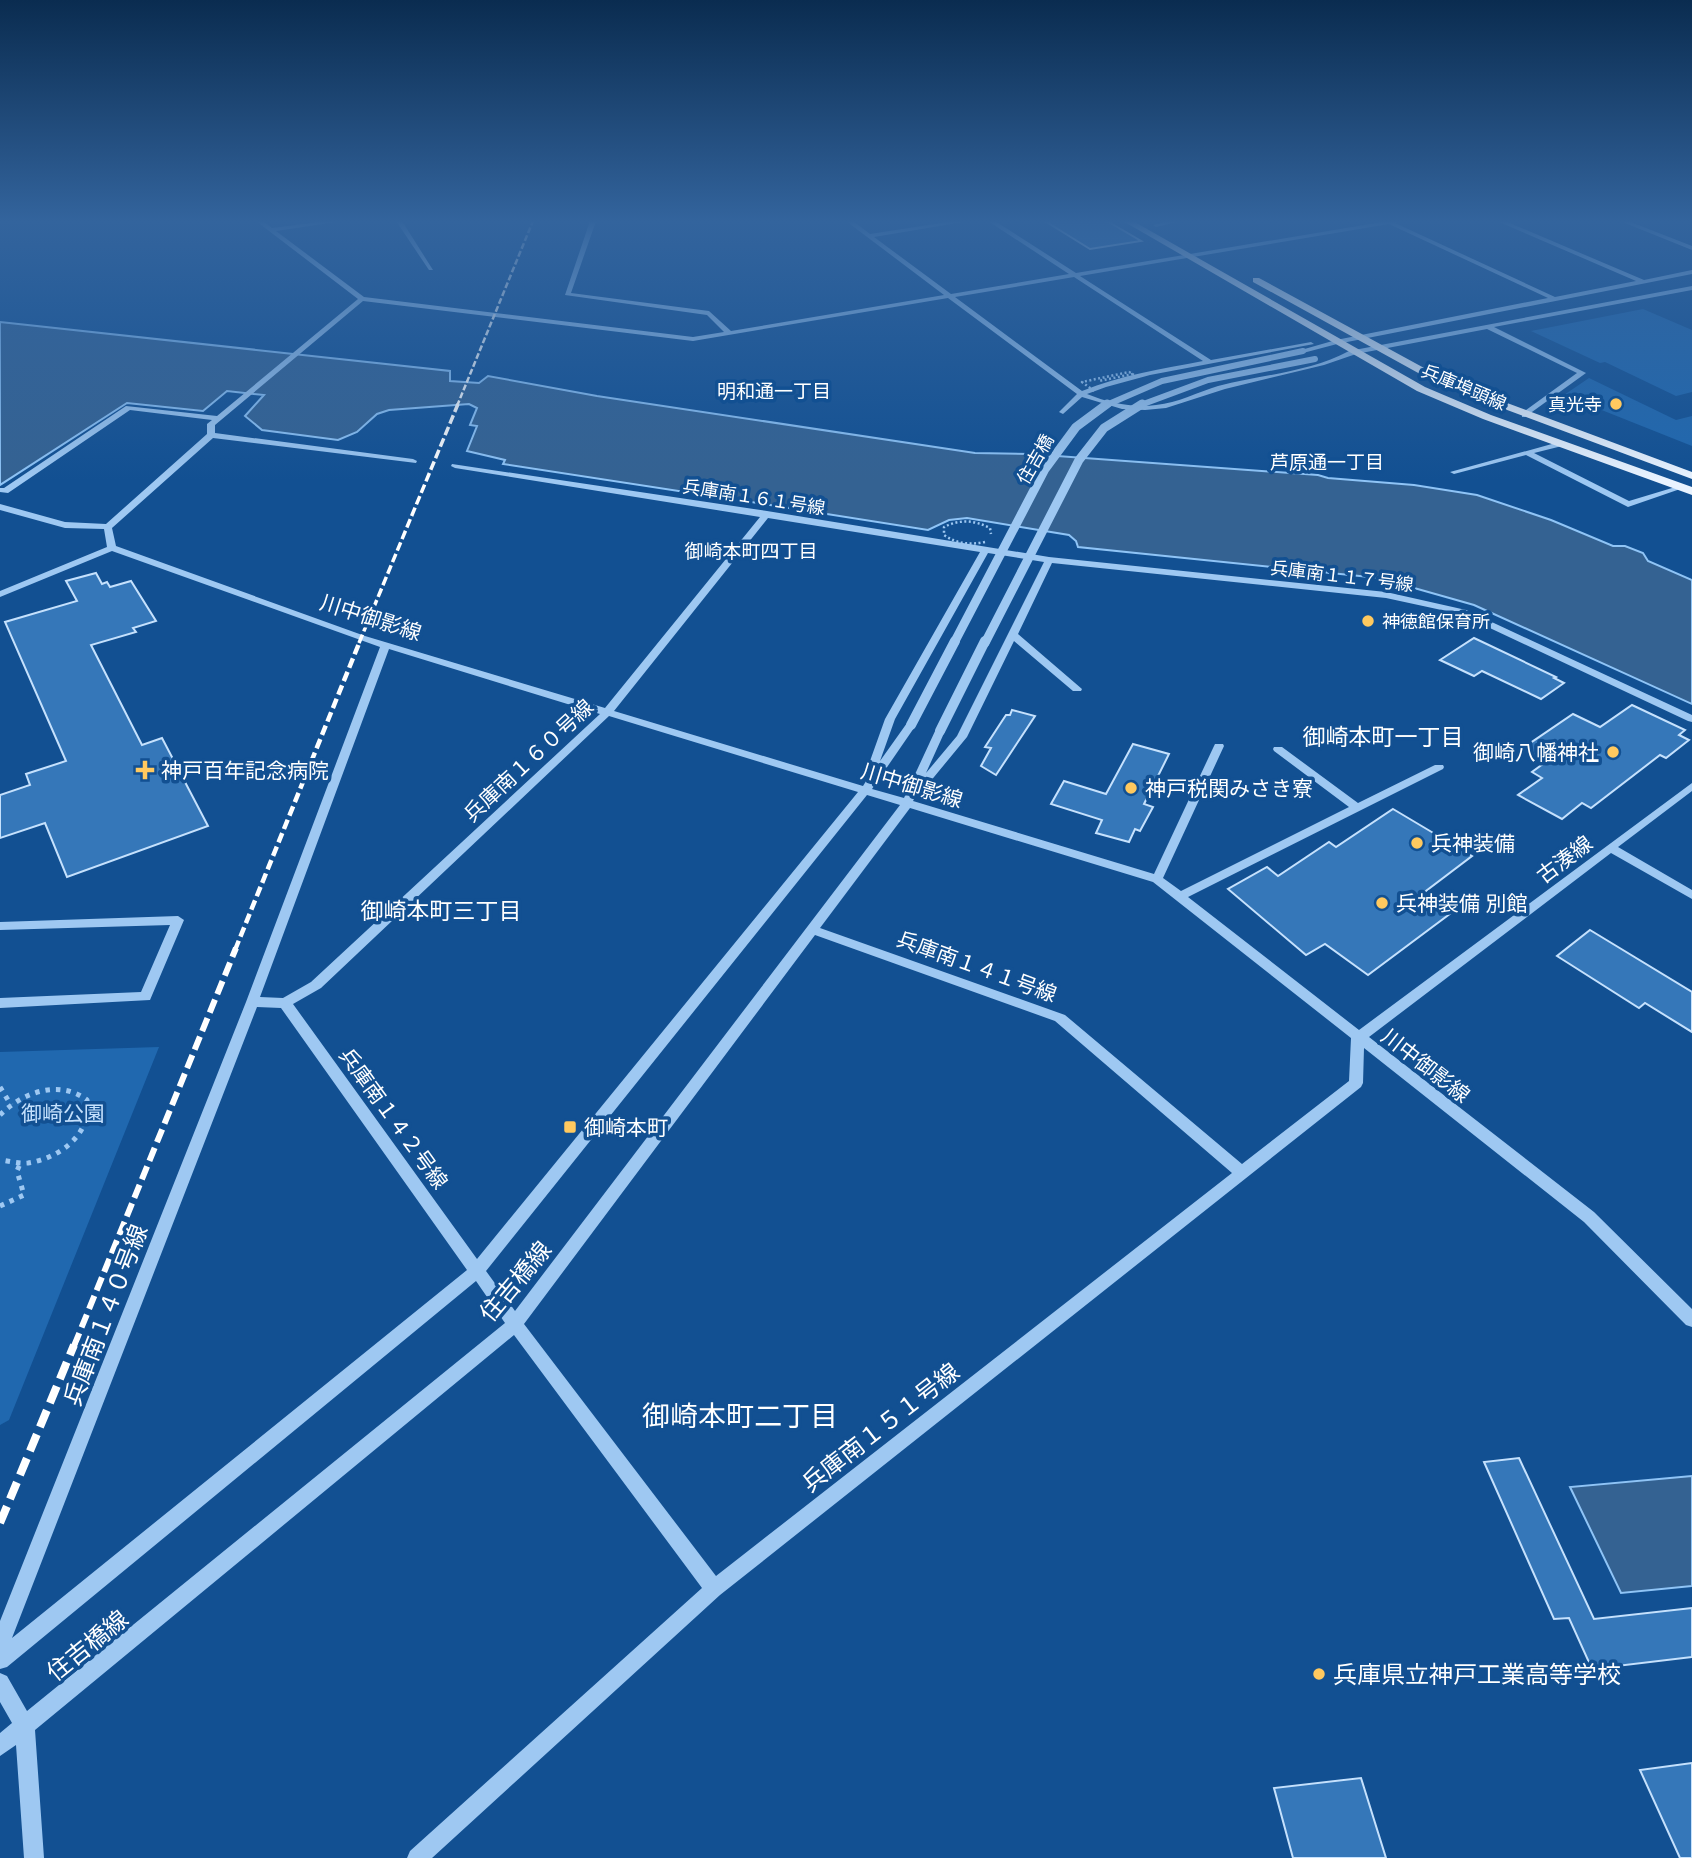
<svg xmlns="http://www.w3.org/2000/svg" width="1692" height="1858" viewBox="0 0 1692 1858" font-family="Mulish,'Noto Sans JP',sans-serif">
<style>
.green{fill:#2068af}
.water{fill:#346292;stroke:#8fc4f6;stroke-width:2}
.building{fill:#3577b9;stroke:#c5e1fd;stroke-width:2}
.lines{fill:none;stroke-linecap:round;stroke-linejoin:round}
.path{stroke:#9ec8f2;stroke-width:5;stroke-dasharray:4.5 6;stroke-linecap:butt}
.minor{fill:#9ec8f2;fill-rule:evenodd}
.major{fill:#e9f3ff;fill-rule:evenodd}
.rail-far4{stroke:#fff;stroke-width:2.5;stroke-dasharray:6 2.5;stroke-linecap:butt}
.rail-far3{stroke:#fff;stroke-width:3.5;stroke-dasharray:9 3.5;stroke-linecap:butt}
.rail-far2{stroke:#fff;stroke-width:4.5;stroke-dasharray:10 4.5;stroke-linecap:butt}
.rail-far1{stroke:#fff;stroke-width:6;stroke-dasharray:14 6;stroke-linecap:butt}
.rail{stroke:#fff;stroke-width:8;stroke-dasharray:18 8;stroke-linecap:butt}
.path-bridge{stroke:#9ec8f2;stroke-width:2.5;stroke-dasharray:2 2.5;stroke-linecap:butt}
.minor-bridge-far2{stroke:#9ec8f2;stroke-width:6}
.minor-bridge-far1{stroke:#9ec8f2;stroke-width:9}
.minor-bridge{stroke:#9ec8f2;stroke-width:10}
.poi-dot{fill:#ffc95f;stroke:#125092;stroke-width:2.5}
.labels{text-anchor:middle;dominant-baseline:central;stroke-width:7;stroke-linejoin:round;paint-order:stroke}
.far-street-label{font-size:18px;fill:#fff;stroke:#125092}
.far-poi-label{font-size:18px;fill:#fff;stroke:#125092;text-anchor:end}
.far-neighbourhood-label{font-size:19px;fill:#fff;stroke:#125092}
.street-label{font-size:21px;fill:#fff;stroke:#125092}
.poi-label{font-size:21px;fill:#fff;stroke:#125092;text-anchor:start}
.park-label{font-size:21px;fill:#c5e1fd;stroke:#125092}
.neighbourhood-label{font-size:23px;fill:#fff;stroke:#125092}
.near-street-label{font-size:24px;fill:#fff;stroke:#125092}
.near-poi-label{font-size:24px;fill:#fff;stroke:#125092;text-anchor:start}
.near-neighbourhood-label{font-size:28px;fill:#fff;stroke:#125092}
</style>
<rect width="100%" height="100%" fill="#125092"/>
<path class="green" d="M1643,309L1692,330V392L1676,396L1605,362L1600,363L1531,331Z
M1589,378L1676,420L1692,416V446L1564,395Z
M159,1047L9,1420L0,1425V1052Z"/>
<path class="water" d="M0,322L450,371V381L479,383L488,376L597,396L975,453L1030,454L1318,475L1328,478L1414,485L1477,495L1551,520L1613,546H1625L1643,553L1648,561L1692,580V704L1474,605L1379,578L1078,547L1076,541L1069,535L967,518L949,520L928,530L732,499L735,495L708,490L698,494L503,464L505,460L467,451L477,426L470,425L477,408L469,404L389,410L377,414L357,432L338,440L262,430L245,416L264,395L227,391L203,411L127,403L0,485Z
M1692,1476V1586L1621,1593L1570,1487Z"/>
<path class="building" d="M1045,221H1107L1141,241L1090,249Z
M96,573L102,584L107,582L110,587L131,581L156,621L133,628L136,632L91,645L142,745L162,738L208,826L67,877L45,823L0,838V795L30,785L26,774L66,761L5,622L77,601L66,581Z
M1474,638L1556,677L1554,678L1564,683L1541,699L1482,671L1474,676L1440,660Z
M1632,705L1685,730L1679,735L1689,740L1666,758L1660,755L1591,808L1582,803L1562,819L1518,795L1542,778L1532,772L1547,761L1523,748L1573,714L1600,727Z
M1012,710L1035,716L996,775L981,766L991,748L985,747L1006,715H1010Z
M1133,744L1169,754L1144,804L1153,807L1140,831L1135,829L1129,842L1096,833L1102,820L1051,804L1064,781L1106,794Z
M1393,809L1472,856L1422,894L1451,913L1368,975L1325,944L1306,955L1228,889L1267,867L1278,876L1329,842L1336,847Z
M1590,930L1692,992V1032L1645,1003L1639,1008L1557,956Z
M1519,1458L1594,1619L1692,1608V1657L1592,1669L1569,1618L1554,1619L1484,1462Z
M1692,1763V1858H1680L1640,1770Z
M1361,1778L1386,1858H1293L1274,1788Z"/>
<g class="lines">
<path class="path" d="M0,1087L11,1105
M0,1115C23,1092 59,1079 87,1100C92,1134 60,1158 28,1163C19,1164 9,1161 0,1160
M0,1206L24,1195L17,1171L20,1164"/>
<path class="minor" d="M256,221H263L272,228L326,221H343L276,231L364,297L693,337L724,332L707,315L565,295L590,221H596L571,293L709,311L731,331L944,295L846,221H853L870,234L954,221H969L874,237L951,294L1069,274L988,221H995L1076,273L1388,221H1402L1395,223L1555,297L1636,281L1497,221H1505L1644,280L1692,270V274L1337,344L1303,353L1301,352V350L1336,340L1548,298L1389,224L1080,276L1211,360L1311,342L1314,344L1150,375L1106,387L1087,394C1109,403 1133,408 1156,405C1178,403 1198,392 1218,386C1261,375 1310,372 1349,351L1692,286V290L1494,327L1586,373L1525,417H1522V413L1577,373L1487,329L1356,354L1324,365L1225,389L1166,408L1145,410L1122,409L1082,397L1063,414L1059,412L1077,394L948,298L693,341L363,301L215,425V433L413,459L417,461L416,463L213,438L112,528L116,546L365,636L605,708L760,517L455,468L451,466L452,464L767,511L1049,557L1386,592L1466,610L1692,715V722L1688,721L1460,614L1386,598L1052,563L1018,634L1082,689L1081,691H1073L1014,641L967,737L920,794L916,795L913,801L1154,874L1214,746L1215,744H1223L1224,746L1163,878L1181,891L1349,807L1274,751L1273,749L1274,747H1282L1358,803L1435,765H1443L1444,767L1443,769L1188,897L1359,1030L1692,783V791L1618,847L1692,890V899L1611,853L1369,1037L1594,1212L1692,1309V1327L1686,1325L1584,1222L1364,1048L1363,1083L1361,1087L720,1595L432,1858H407L410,1851L702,1588L514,1335L35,1730L44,1858H24L16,1745L0,1756V1733L12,1723L0,1702V1673L7,1676L27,1711L505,1323L476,1281L7,1667L0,1669V1621L246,1002L380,647L112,551L0,597V591L107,547L104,529L65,528L0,510V504L65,522L106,524L207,434V424L212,420L130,410L8,493L0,492V488H4L126,406L217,416L358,299ZM1074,277L1203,361C1162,369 1121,375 1082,391L955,297ZM768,518L980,552L885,719L865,775L868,778L863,786L614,711ZM988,553L1044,562L957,736L926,773L945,731L944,729H936L904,798L872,789L916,725L915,723H907L880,761L895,719ZM389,649L600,714L311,982L283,998L260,997ZM609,716L858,792L477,1259L293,1004L321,988ZM867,795L900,805L515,1311L486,1271ZM910,808L1153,882L1351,1038L1349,1081L1242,1164L1065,1015L820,928ZM815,935L1055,1021L1232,1173L716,1576L524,1324ZM257,1007L281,1008L467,1270L12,1638Z
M396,221H402L433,270H429Z
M1168,221H1181L1156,227L1153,225Z
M1620,221H1628L1692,246V250Z
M1559,442H1562V446L1534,453L1629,501L1682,485L1686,487L1628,507L1526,455L1454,474L1450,472Z
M178,916L184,920L150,1000L0,1008V998L141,992L170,925L0,930V922Z"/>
<path class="major" d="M1123,221H1133L1425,387L1491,415L1692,487V495L1483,419L1417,391Z
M1253,278H1259L1448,381L1692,472V479L1440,385L1253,282Z"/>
<path class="rail-far4" d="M457,406L533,221"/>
<path class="rail-far3" d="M359,643L458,404"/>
<path class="rail-far2" d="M235,950L360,641"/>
<path class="rail-far1" d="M74,1346L236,948"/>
<path class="rail" d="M0,1523L74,1345"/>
<path class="path-bridge" d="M1094,391L1082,382L1129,372L1133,374L1099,381
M985,542C970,545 957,544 944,535V527C960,519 974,520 990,528L991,534"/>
<path class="minor-bridge-far2" d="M1104,406L1162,381L1303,351
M1138,406L1208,380L1315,359"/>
<path class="minor-bridge-far1" d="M954,643L1045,469L1076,427L1107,404
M985,643L1079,460L1104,428L1142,404"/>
<path class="minor-bridge" d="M911,725L955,641
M940,731L985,641"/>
</g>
<linearGradient id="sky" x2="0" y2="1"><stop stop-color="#0a2c50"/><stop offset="0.46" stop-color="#33649d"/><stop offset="1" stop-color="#33649d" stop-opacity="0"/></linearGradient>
<rect width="1692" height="481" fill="url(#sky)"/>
<g class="poi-dot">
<circle cx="1616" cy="404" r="7"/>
<circle cx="1368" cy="621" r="7"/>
<circle cx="1613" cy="752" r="7"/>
<path d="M141.5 759.5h7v7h7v7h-7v7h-7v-7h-7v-7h7z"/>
<circle cx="1131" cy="788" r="7"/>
<circle cx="1417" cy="843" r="7"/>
<circle cx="1382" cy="903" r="7"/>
<rect x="563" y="1120" width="14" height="14" rx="3.5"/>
<circle cx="1319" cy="1674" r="7"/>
</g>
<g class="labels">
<g class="far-street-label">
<text transform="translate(1464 387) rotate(23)">兵庫埠頭線</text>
<text transform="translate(1035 459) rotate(-60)">住吉橋</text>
<text transform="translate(754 497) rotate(9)">兵庫南１６１号線</text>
<text transform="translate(1342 576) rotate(7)">兵庫南１１７号線</text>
</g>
<g class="far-poi-label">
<text x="1602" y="404">真光寺</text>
<text x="1382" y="621" text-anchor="start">神徳館保育所</text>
</g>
<g class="far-neighbourhood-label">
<text x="774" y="391">明和通一丁目</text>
<text x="1327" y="462">芦原通一丁目</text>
<text x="751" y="551">御崎本町四丁目</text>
</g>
<g class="street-label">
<text transform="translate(371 617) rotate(18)">川中御影線</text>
<text transform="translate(528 760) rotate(-43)">兵庫南１６０号線</text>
<text transform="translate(912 785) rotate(17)">川中御影線</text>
<text transform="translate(1564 859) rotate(-37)">古湊線</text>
<text transform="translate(977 966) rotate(20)">兵庫南１４１号線</text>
<text transform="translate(1426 1065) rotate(38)">川中御影線</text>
<text transform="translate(394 1118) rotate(54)">兵庫南１４２号線</text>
</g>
<g class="poi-label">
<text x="1599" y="752" text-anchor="end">御崎八幡神社</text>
<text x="161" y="770">神戸百年記念病院</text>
<text x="1145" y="788">神戸税関みさき寮</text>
<text x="1431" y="843">兵神装備</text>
<text x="1396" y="903">兵神装備 別館</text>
<text x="584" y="1127">御崎本町</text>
</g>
<g class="park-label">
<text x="63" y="1113">御崎公園</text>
</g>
<g class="neighbourhood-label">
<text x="1383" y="736">御崎本町一丁目</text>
<text x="441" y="910">御崎本町三丁目</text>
</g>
<g class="near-street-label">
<text transform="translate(515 1281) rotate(-50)">住吉橋線</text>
<text transform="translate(105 1315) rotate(-69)">兵庫南１４０号線</text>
<text transform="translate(880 1427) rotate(-38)">兵庫南１５１号線</text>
<text transform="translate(87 1645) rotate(-39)">住吉橋線</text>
</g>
<g class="near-poi-label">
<text x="1333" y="1674">兵庫県立神戸工業高等学校</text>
</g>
<g class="near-neighbourhood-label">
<text x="740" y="1415">御崎本町二丁目</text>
</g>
</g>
</svg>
